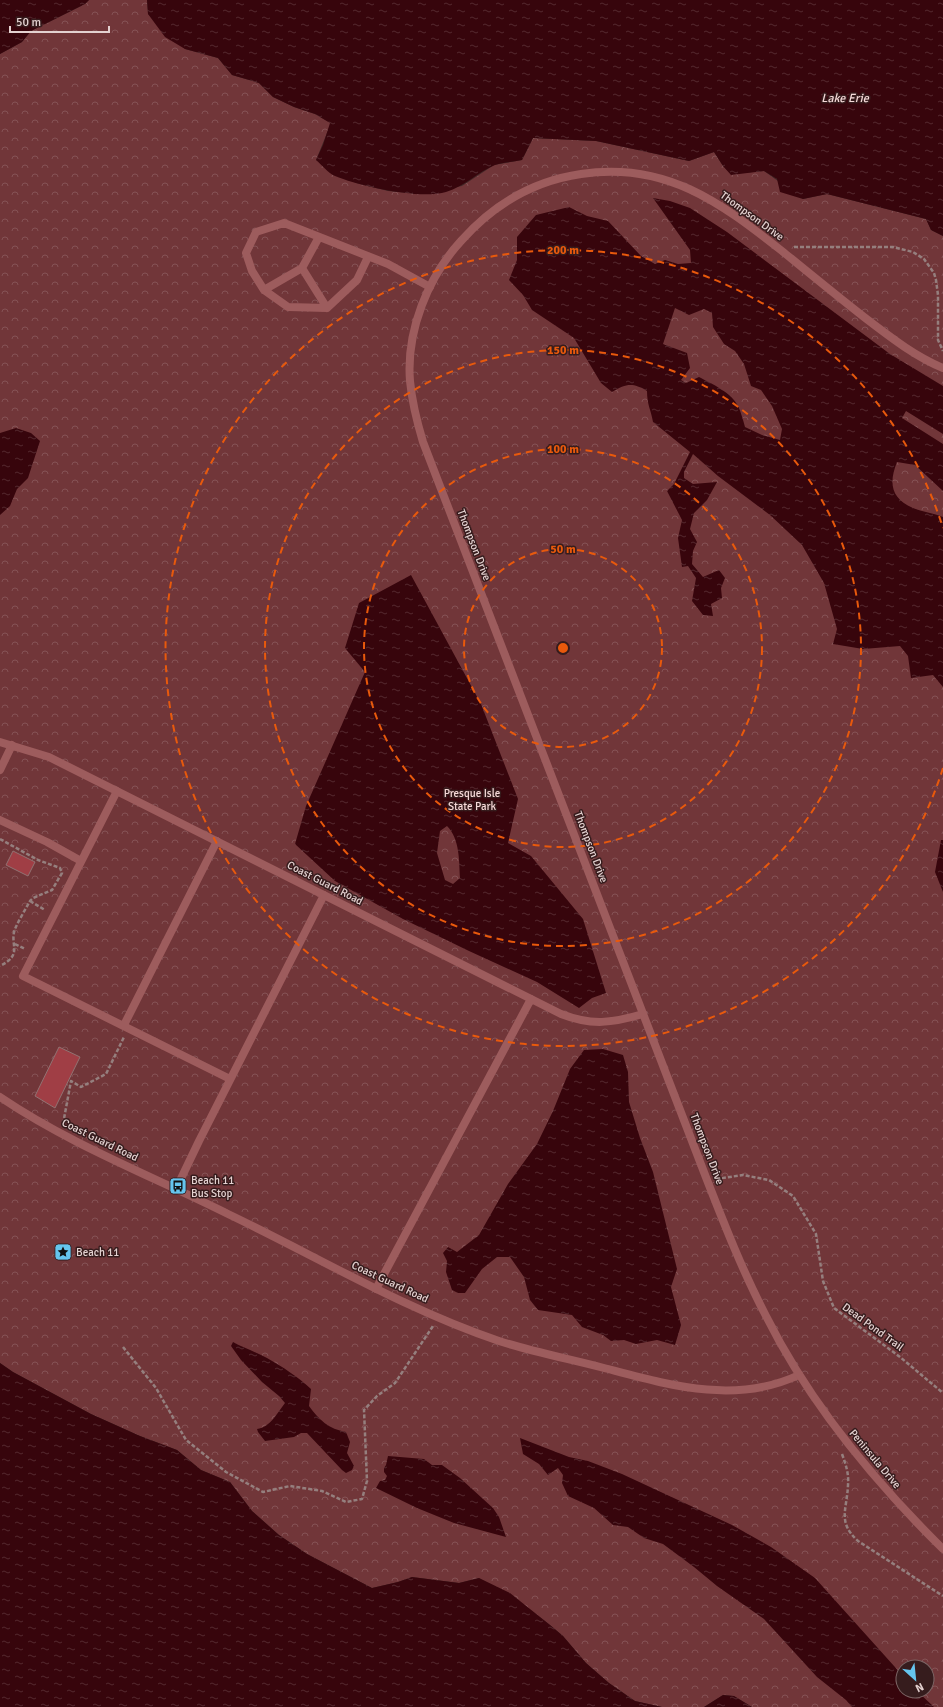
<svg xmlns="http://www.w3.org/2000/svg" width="943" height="1707" viewBox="0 0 943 1707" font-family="Signika,sans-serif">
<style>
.park{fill:url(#park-crowns);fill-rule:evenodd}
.water{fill:url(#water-ripples);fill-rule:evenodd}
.building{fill:#a03e45;stroke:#927272}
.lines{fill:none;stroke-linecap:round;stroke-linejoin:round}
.path{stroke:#957f7e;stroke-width:2.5;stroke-dasharray:4 2;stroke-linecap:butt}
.service{stroke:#9d5c5d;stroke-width:8}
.minor{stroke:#9d5c5d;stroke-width:8}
.tertiary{stroke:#9d5c5d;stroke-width:8}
.ring{fill:none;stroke:#e8590c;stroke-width:2;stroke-dasharray:7 5}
.labels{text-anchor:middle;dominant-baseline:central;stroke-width:3;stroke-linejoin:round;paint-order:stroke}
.street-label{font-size:11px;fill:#e4d2d1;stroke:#361c1d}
.park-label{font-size:11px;fill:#f7dad9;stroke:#361c1d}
.poi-label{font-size:11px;fill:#e4d2d1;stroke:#361c1d;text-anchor:start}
.water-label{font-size:12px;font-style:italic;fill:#f6dad9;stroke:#361c1d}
.centre{fill:#e8590c;stroke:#361c1d;stroke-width:2}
.ring-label{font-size:12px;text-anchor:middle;font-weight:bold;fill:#e8590c;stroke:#361c1d;stroke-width:3;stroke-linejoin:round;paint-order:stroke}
</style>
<defs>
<pattern id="park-crowns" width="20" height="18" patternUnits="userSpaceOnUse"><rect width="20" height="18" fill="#713639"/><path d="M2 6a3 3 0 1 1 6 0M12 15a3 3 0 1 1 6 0" fill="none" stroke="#855255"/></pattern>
<pattern id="water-ripples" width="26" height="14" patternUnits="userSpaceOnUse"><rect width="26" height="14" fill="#37050c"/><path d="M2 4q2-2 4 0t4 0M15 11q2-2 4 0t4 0" fill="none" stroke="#54292e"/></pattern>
</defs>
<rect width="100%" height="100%" fill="#412626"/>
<path class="park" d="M89,0H147L148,14L185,49L218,58L232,75L259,83L273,97L294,107L315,114L331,123L316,160L356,183L388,191L419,194L462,186L494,165L522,160L533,138L596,141L689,161L714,152L723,166L731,174L764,171L803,199L827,194L926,219L931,230L943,236V1707H752L734,1696L723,1695L704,1707H662L635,1701L609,1683L586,1663L563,1636L550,1625L532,1611L479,1578L459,1583L412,1577L398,1582L372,1588L307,1554L279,1535L252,1511L230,1482L201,1470L177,1450L140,1436L91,1414L13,1372L0,1363V54L22,42L31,31L85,4ZM903,1667H927V1691H903Z"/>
<path class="water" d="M0,0H89L85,4L31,31L22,42L0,54Z
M147,0H943V236L931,230L926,219L827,194L803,199L780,192L777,179L764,171L731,175L723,166L714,152L689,161L596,141L533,138L522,160C513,162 503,162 495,165C478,172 465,186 446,192C421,200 359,186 335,176C328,173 322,165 316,160L323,145L330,123L315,114L294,107L273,97L259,83L232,75L218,58L185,49L165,37L148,14Z
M653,198L670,201L690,208L727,232L890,354L943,386V434L906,411L902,418L943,444V491L915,465L897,462C889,482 890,498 913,508C922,512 934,513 943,517V687L933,675L911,678L908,656L900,646L863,649L833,644L837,629L824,583L802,545L770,515L718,476L693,454L684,472V478L693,484L717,482L707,500L694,513L690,529L697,542L693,551L692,564L703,577L719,570L725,578L721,588L722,598L711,604L713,616L703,615L692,601L696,578L688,566L682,567L678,538L682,520L667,491L674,484L690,452L653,422C651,410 647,405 647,391C632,382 626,384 612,392L601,383L574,338L532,310L523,295L509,280L517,260V237L536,215L569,207L587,216L608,221L641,256L655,264L665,260L678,264L691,263L690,250ZM675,308L689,315L704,309L712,313L713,327L724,344L735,351L744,364L751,386L761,390L772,406L782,429L780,440L762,435L745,427C743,420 741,412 738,406C731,392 712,384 699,377L686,383L681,380L690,368L687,353L663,344Z
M16,428L31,433L40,441L28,478L17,489L10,506L0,515V433Z
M411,575L481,704L518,799L508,843L531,856L583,919L606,993L592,998L579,1008L537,982L469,951L403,919L335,881L295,844L306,806L365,672L345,648L359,603ZM447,826C460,839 459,861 460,878L453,884L445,880L437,853L440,831Z
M941,840H943V892L935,872Z
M603,1049L623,1055L628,1072L629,1102L640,1138L653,1172L677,1269L671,1287L681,1325L675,1345L657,1340L636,1344L624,1340L611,1341L603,1335L582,1327L572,1315L538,1310L530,1300L524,1277L510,1257H497L482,1269L465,1293H458L452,1290L446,1272L447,1261L443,1253L448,1247L457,1252L479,1235L508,1184L537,1144L553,1111L570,1069L584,1050Z
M233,1342C244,1348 256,1352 267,1358C283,1367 298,1377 311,1389L309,1406C319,1420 329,1429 346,1432L350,1442L347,1453L354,1466L352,1470L346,1473L342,1470L307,1433H301L294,1437L265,1441L258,1432L257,1429C271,1427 277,1413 285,1403L279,1396L262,1382L241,1360L231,1346Z
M0,1363L13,1372L91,1414L140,1436L177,1450L201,1470L230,1482L252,1511L279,1535L307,1554L372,1588L398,1582L412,1577L459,1583L479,1578L510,1593L550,1625L563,1636L586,1663L609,1683L635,1701L662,1707H0Z
M520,1438L569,1457L588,1461L622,1474L732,1525L771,1547L815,1578L903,1676V1691H917L934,1707H852L846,1700L817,1677L764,1619L717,1586L694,1567L663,1544L644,1538L628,1527L613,1525L594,1508L568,1496L562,1483L563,1475L558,1468L548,1475L539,1464L523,1454Z
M388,1456L424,1459L432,1465H442L460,1478L493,1508L499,1517L506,1537L454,1523L417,1508L376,1488L380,1481L385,1480L387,1476L384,1472V1468L386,1465Z
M723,1695L734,1696L752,1707H704Z"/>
<path class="building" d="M13,851L35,862L28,876L6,865Z
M59,1047L80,1057L55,1108L35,1096Z"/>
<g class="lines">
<path class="path" d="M794,247H893L913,252L924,259L934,273L936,280L938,295V340L943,351
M0,839L38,860L60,868L62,873L52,890L33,898L30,901C25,910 19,920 15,929C9,945 24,954 0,966
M30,901L45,910
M15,944L25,949
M63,1124L71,1081L81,1087L106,1074L124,1037
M716,1179L743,1175L769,1180L793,1196L816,1234L823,1281L834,1308L900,1357L943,1393
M123,1347L156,1388L186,1440L226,1472L263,1492L290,1486L322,1491L346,1502L362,1499L367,1481L364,1410L377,1396L395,1383L433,1326
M842,1454C846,1465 849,1474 848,1485C847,1510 837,1522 858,1541L943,1596"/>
<path class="service" d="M368,257L357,280L327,308L288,307L264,290L252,271L246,253L256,232L284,223L388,264L430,287
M302,268L327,308
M264,290L302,268L319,237
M0,770L12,745
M117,791L23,976L230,1079
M0,820L47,842L81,861
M124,1025L217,841
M176,1189L199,1141L324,895
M376,1289L531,999"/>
<path class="minor" d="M0,742L49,757L561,1014C592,1026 612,1023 643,1014
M0,1097C71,1145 152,1176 228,1214C318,1257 404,1309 499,1341C533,1352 570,1359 604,1368C669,1385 735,1405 799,1375"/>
<path class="tertiary" d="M943,368C914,356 889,336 864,317C837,296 809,273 782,251C720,202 665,161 581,174C533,181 493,205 461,241C428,277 406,331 410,381C412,402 417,422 423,442L707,1180C725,1226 743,1272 766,1316C810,1404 873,1480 943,1549"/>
</g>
<g class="ring">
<circle cx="563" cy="648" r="99"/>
<circle cx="563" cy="648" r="199"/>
<circle cx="563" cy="648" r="298"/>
<path d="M943 768A398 398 0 1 1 943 528"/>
</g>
<defs>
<g id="bus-square" transform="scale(0.9)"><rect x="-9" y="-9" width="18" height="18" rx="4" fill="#65c5ee" stroke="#361c1d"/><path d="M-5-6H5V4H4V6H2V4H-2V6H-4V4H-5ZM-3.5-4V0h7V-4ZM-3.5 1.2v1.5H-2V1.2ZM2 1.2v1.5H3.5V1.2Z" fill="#111"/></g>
<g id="sight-square" transform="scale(0.9)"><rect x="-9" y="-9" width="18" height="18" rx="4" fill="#65c5ee" stroke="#361c1d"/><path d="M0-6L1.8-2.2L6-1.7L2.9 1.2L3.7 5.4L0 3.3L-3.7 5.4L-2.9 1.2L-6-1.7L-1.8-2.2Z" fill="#111"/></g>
</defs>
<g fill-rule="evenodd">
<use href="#bus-square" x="178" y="1186"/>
<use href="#sight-square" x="63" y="1252"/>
</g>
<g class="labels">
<g class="street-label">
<text transform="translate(752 216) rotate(36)">Thompson Drive</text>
<text transform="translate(474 545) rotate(69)">Thompson Drive</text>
<text transform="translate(591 847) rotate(69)">Thompson Drive</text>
<text transform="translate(325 883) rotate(27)">Coast Guard Road</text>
<text transform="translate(100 1140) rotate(26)">Coast Guard Road</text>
<text transform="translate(707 1149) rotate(69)">Thompson Drive</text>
<text transform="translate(390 1282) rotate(25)">Coast Guard Road</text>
<text transform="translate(873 1327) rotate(36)">Dead Pond Trail</text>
<text transform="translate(875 1459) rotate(50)">Peninsula Drive</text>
</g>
<g class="park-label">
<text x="472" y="793">Presque Isle<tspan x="472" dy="13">State Park</tspan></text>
</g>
<g class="poi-label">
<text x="191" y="1180">Beach 11<tspan x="191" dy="13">Bus Stop</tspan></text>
<text x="76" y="1252">Beach 11</text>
</g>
<g class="water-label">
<text x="845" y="98">Lake Erie</text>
</g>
</g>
<circle cx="563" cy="648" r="6" class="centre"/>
<g class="ring-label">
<text x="563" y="254">200 m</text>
<text x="563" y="354">150 m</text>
<text x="563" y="453">100 m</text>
<text x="563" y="553">50 m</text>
</g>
<g transform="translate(915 1679) rotate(153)"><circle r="19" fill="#361c1d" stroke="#7c6565"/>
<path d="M0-3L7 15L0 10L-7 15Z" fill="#65c5ee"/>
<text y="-6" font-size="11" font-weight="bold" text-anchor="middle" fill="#e4d2d1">N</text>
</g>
<path d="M10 26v6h99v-6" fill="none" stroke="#e4d2d1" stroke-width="2"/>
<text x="16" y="26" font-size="12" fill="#e4d2d1" stroke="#361c1d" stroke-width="3" paint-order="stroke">50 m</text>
</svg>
